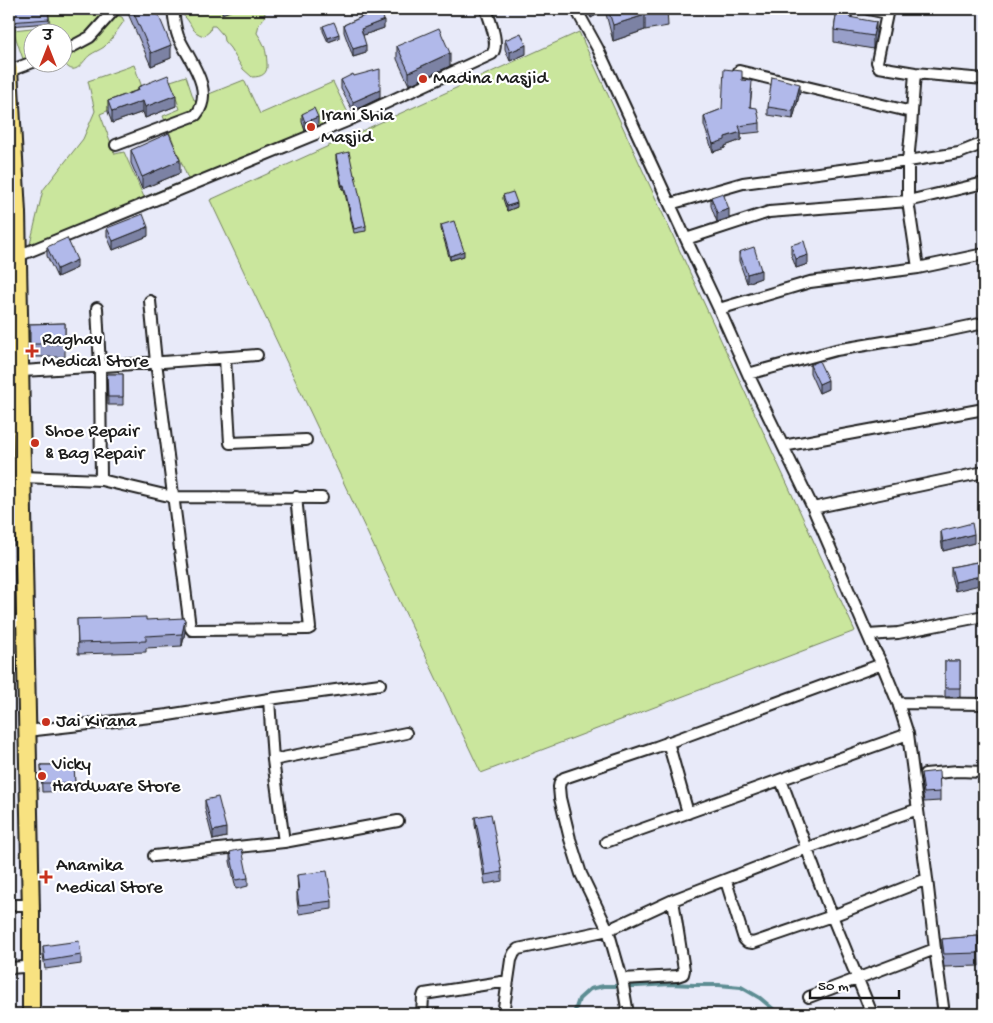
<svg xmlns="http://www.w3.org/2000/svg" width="993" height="1023" viewBox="0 0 993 1023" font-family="'Gochi Hand','Playpen Sans Deva',sans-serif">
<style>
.green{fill:#cae69d;stroke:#73815c;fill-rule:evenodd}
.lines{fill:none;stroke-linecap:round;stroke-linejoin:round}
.stream{stroke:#5d8d93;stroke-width:4}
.minor-casing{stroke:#1c1c1c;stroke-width:14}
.primary-casing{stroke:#1c1c1c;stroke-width:20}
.minor{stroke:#fff;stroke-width:10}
.primary{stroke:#f8e281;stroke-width:16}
.wall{fill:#989fc9;stroke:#1c1c1c}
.shaded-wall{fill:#7c82a4;stroke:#1c1c1c}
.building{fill:#b1b9ea;stroke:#1c1c1c}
.poi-dot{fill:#c8321e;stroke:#fff;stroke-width:2}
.labels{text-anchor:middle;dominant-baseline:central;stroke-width:4.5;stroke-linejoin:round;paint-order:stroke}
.poi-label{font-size:19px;fill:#1c1c1c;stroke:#fff;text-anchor:start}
</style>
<rect width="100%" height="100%" fill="#e8eaf9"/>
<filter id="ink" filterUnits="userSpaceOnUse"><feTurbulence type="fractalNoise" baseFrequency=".02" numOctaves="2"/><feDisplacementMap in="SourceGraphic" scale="10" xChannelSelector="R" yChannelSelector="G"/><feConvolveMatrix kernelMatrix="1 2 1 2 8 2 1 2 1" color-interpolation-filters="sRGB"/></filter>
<g filter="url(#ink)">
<path class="green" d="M57,9H112L92,30L68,44L63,46L62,32H32V56L23,59L13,30L50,26L49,11Z
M178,9H262L265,13L264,18L259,24L257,33C265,45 266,49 267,63C268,74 262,77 252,77L243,69L230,48L224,41L223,35L215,26H211L210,31L204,36C191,32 193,26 186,18C182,14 180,14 178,9Z
M113,14L122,17L124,21C118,29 112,40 104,47C100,50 94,52 90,55C83,60 76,78 65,64L68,58L65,52Z
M579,32L855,631L481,773L210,200Z
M134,65L143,90L186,76L194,100L244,80L260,114L333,82L349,115L29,248L43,190L83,139L95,111L88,81ZM171,84L180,109L163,116L188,179L144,197L124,152L115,154L100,114Z"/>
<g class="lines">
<path class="stream" d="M574,1014L579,999L590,989L604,986H637L670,984L694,985H719L741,987L760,998L779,1014"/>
<g class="minor-casing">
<path id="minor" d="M576,9L598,49L686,239L719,309L748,374L813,508L873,647L882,664L898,703L908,734L927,879L935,949L944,1014
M868,9L887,13
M888,9L877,62L879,67L915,73L984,79
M62,52L90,37L115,9
M9,71L33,62
M739,71L912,112L911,131L908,161V201L918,268
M912,112L915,73
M116,145L196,115C216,90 188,59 178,36C175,28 174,17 173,9
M670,204L743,183L908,161L959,153L984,143
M686,239L769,212L908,201L984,183
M18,256L347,121L492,54C500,44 490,21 486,9
M150,301L156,362L190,627L192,630L308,629L310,628L296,497
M97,308L100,367L101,480
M719,309L810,282L918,268L984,254
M225,358L230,443L306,440
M20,371C99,367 178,361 257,355
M748,374L836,350L937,333L984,323
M783,446L984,409
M22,477L101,480L173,497L322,498
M813,508L984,472
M9,622L18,621
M868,635L898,633L984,616
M269,699L273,760L284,842
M898,703L984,704
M27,731L168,715L269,699L380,684
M668,742L688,813
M273,760L406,733
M925,774L958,771L984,772
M781,780L832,916L872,1014
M606,842L908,734
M154,856L284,842L398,821
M726,881L744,939L747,942L753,943L832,916L927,879
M9,905H23
M9,968L24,967
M622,979L677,976L683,974L684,970L673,900
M809,997L935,949
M422,1014L423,997L424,994L508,981
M503,1014L511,960L514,953L518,949L608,930L673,900L802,850L918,809
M628,1014L622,979L608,930L581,874L570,839L560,798L559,787L560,782L564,778L656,747L882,664"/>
</g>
<g class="primary-casing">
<path id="primary" d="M9,69L17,213L31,913V1014"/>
</g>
<use href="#minor" class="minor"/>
<use href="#primary" class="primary"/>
</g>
<path class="wall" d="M9,9H48L49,23L9,26Z
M126,9H156L171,58L151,66Z
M358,9H372L374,13L384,28L363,35L366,53L353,57L344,32V25L361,17Z
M586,9H667L668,26L645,30L613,41L605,10L591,18Z
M837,9H853L852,18L876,35L873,49L834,42V30Z
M323,26L339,38L328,42L323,31Z
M505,40L526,54L510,61L505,49Z
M397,46L450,66L409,85L397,59Z
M354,76L380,98L353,111L341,89V80Z
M742,80L752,89L750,107L760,123V132L741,134V140L725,146V148L713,152L704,125V116L722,109Z
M138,87L176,106L145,118L143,112L112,123L108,112V101L138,90Z
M800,92L793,119L768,115V107Z
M302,114L318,126L305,131L302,122Z
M131,150L180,173L142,189L131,163Z
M336,155L354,175L366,226V231L354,233L344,189H342L336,160Z
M503,195L517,207L507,211L503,199Z
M711,197L729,218L717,222L711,206Z
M441,225L464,256L450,260L441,229Z
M107,228L148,236L113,250L107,236Z
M791,245L808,264L796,268L791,254Z
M47,247L77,268L57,277L47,256Z
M739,252L761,278L747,283L739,261Z
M65,323V357H30V324Z
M810,365L828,389L819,393L810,373Z
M107,374H123V405H108Z
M941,531L974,543L943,551L941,540Z
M982,561L955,591L951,576V567Z
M77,619L146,620L185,632L182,646L146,648V652L78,654Z
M945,661H960V697H945Z
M41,765H74L75,791L42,792Z
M921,773L940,792V801L924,802L921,781Z
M205,800L226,837L213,840L205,809Z
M475,817L502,872V881L485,884L480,855V849L475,825Z
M230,852L248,878V886L236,889L230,861Z
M297,875L332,901V909L299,914L297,900V891H298Z
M984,902V939H980V903Z
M978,936L979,966L944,967L942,952V939Z
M43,946L81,955V964L45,969L43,955Z"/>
<path class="shaded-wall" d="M222,9H236L222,14Z
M591,9H605V10L591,18Z
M851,9H853L849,30V17Z
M645,15V30L613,41V25Z
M384,20V28L361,36V29Z
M876,22V35L873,49V36Z
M339,34V38L328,42V38Z
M171,45V58L151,66V53Z
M366,45V53L353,57V49Z
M526,45V54L510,61V52Z
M450,53V66L409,85V72Z
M800,84V92L793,119V111Z
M380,90V98L353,111V102Z
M176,95V106L145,118V107Z
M143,101V112L112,123V112Z
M318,117V126L305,131V122Z
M741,132V140L725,146V148L713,152V144L725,137Z
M180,160V173L142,189V177Z
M342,185H344V189H342Z
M517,203V207L507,211V206Z
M729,209V218L717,222V213Z
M148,227V236L113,250V241Z
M464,251V256L450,260V256Z
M808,255V264L796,268V259Z
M77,260V268L57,277V269Z
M761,270V278L747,283V274Z
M828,380V389L819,393V384Z
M974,534V543L943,551V542Z
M984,575V584L955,591V582Z
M185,620V632L182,646V634Z
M226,828V837L213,840V831Z"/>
<path class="building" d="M9,9H48L49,19L9,22Z
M132,9H156L171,45L151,53Z
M361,9H372L374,13L381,10L384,20L361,29L366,45L353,49L344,25L364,16Z
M608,9H667L668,11L645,15L613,25Z
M837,9H851L849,17L876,22L873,36L834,30Z
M334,22L339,34L328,38L323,26Z
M439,28L450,53L409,72L397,46Z
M521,33L526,45L510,52L505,40Z
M380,69V90L353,102L341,80L353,74L354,76Z
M724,69L742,71V80L752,81L750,107L757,108L760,123L739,126L741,132L725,137V140L713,144L704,116L722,109Z
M168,75L176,95L145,107L143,101L112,112L108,101L139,90L138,87Z
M772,77L800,84L793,111L768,107Z
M314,108L318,117L305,122L302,114Z
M169,133L180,160L142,177L131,150Z
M349,152L354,175H355L366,226L354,229L344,185H342L336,155Z
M513,192L517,203L507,206L503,195Z
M723,193L729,209L717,213L711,197Z
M143,214L148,227L113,241L107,228Z
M454,221L464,251L450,256L441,225Z
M67,238L77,260L57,269L47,247Z
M804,241L808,255L796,259L791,245Z
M754,247L761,270L747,274L739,252Z
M65,323V344H30V324Z
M819,361L828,380L819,384L810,365Z
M107,374H123V397H108Z
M972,523L974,534L943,542L941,531Z
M982,561L984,571V575L955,582L951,567Z
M146,617V620L184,618L185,620L182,634L146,636V641L78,643L77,619Z
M945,661H960V688H945Z
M41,765H74L75,783H42Z
M939,771L940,792L924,793L921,773Z
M218,797L226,828L213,831L205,800Z
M491,814L502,872L485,875L480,846H481L475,817Z
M242,849L248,878L236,880L230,852Z
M327,871L332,901L299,905L297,891H299L297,875Z
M984,902V926L980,927V903Z
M978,936L979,953L944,954L942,939Z
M79,941L81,955L45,961L43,946Z"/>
</g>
<g class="poi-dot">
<circle cx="423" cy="79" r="5"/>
<circle cx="311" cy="127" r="5"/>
<path d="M29.5 343.5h5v5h5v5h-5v5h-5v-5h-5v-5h5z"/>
<circle cx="35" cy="443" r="5"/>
<circle cx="46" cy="722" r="5"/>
<circle cx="42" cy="776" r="5"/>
<path d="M43.5 869.5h5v5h5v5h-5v5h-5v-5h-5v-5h5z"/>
</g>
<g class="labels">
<g class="poi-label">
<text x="433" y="79">Madina Masjid</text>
<text x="321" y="116">Irani Shia<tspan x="321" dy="22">Masjid</tspan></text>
<text x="42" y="340">Raghav<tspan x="42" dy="22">Medical Store</tspan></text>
<text x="45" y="432">Shoe Repair<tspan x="45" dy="22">&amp; Bag Repair</tspan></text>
<text x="56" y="722">Jai Kirana</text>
<text x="52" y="765">Vicky<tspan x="52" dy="22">Hardware Store</tspan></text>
<text x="56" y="866">Anamika<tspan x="56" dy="22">Medical Store</tspan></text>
</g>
</g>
<rect width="993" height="1023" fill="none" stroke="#fff" stroke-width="30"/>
<rect x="15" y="15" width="963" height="993" fill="none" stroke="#1c1c1c" stroke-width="2" filter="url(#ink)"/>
<g transform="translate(48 48)"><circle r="24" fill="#ffffff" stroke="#a4a4a4"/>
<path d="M0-4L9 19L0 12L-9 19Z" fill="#c8321e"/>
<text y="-8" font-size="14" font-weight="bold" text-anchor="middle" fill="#1c1c1c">उ</text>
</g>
<path d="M810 990v8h89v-8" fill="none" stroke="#1c1c1c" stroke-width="2.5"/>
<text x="818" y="990" font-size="15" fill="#1c1c1c" stroke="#ffffff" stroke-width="4" paint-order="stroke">50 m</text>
</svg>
